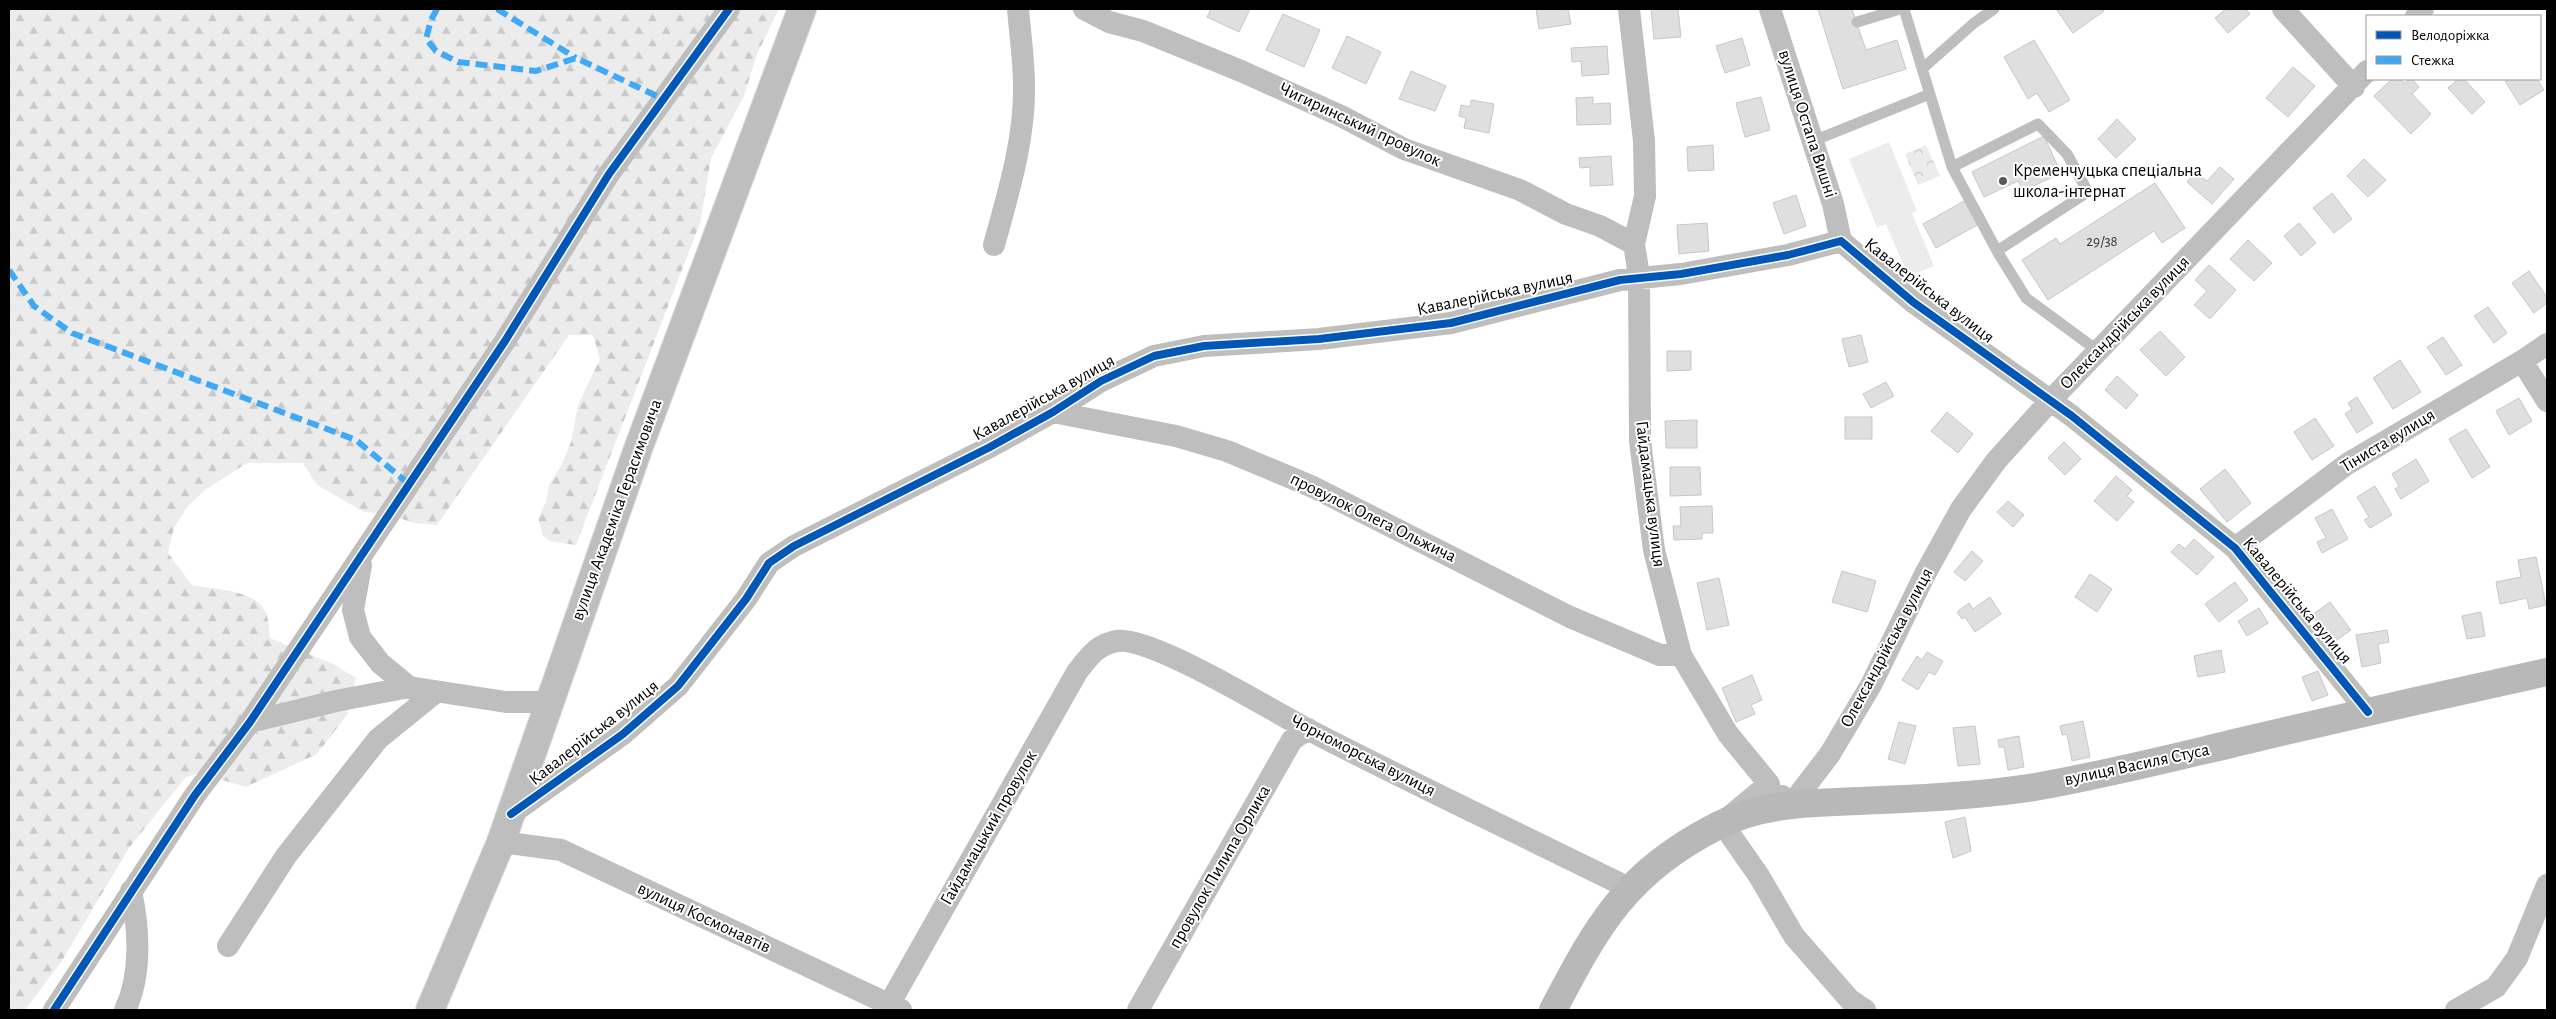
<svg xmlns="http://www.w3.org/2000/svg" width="2556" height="1019" viewBox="0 0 2556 1019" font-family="'Alegreya Sans',sans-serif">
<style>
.forest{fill:url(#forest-firs)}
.park{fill:url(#park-crowns)}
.pitch{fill:#ececec}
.building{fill:#dfdfdf;stroke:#c7c7c7}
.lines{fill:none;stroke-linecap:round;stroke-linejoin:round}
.highway-casing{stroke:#dbdbdb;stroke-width:30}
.lane{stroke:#bebebe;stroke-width:11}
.street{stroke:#bebebe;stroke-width:22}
.secondary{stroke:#b8b8b8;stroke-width:28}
.highway{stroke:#bebebe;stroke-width:28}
.quiet{stroke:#3fa9f5;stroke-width:6;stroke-dasharray:12 6;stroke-linecap:butt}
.cycleway-casing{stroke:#fff;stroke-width:11}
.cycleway{stroke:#0057b8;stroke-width:8}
.poi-dot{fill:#595959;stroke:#fff;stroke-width:2}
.labels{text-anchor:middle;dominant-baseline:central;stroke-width:4;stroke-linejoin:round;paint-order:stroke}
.number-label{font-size:15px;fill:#383838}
.street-label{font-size:18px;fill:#000;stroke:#fff}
.poi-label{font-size:18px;fill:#000;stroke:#fff;text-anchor:start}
</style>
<defs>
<pattern id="forest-firs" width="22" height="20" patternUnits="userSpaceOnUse" patternTransform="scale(1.25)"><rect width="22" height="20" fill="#ececec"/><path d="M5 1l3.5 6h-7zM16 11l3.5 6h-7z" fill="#c9c9c9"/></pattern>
<pattern id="park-crowns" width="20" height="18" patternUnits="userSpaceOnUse" patternTransform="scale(1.25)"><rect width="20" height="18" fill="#ececec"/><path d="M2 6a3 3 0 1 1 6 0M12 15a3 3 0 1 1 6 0" fill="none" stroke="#c9c9c9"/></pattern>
</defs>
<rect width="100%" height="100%" fill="#fff"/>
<path class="forest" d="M9,9H779L757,54L744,96L711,158L700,223L576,545L550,541L543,536L538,519L546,502L549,485L561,466L571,442L578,405L600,359L593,335H569L437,525L414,523L388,514L364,512L317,485L303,463H247L205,490L187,507L174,528L168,553L192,585C214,590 254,589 265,611C269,618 269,630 270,638L333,664L356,678L347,715L317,754L246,787L198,773L185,778L129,848L61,962L25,1010H9Z"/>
<path class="park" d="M1926,145L1940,176L1918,185L1905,154Z"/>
<path class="pitch" d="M1889,142L1917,211L1912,213L1934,266L1908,276L1886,224L1877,227L1849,159Z"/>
<path class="building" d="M1211,9H1250L1239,32L1207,17Z
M1536,9H1568L1571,24L1539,29Z
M1651,9H1678L1681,37L1654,39Z
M1818,9H1852L1866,50L1897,40L1906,69L1843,89Z
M2056,9H2102L2104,11L2073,33Z
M2226,9H2246L2250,14L2228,33L2215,18Z
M1283,14L1320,30L1304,67L1266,50Z
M1347,36L1381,52L1366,84L1332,68Z
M1742,38L1750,65L1725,73L1716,46Z
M2034,40L2070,100L2049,112L2037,93L2028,99L2004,57Z
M1607,46L1609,74L1582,76L1581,61L1572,62L1571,48Z
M2293,67L2315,86L2288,117L2266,98Z
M1411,71L1446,86L1435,111L1399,99Z
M2392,79H2400L2404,83L2412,79L2419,87L2412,94L2431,114L2411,134L2374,96Z
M2458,79H2464L2485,102L2472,114L2448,88Z
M2509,79H2537L2544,90L2520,105L2505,81Z
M1593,97V104L1610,103L1611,124L1577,125L1576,98Z
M1761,97L1770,130L1745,137L1736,103Z
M1471,100L1494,104L1489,133L1464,128L1466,118L1459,116L1461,105L1470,107Z
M2117,119L2136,139L2116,158L2098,139Z
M2044,136L2061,173L2023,191L2018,181L1984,197L1972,172Z
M1713,145L1714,170L1688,171L1687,147Z
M1611,156L1613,185L1590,186V167L1580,168L1579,158Z
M2364,159L2386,180L2368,197L2347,176Z
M2220,167L2234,179L2212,204L2187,182L2196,172L2207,181Z
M2155,183L2185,228L2162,243L2154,231L2048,300L2022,260L2056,238L2060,244Z
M2332,193L2352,219L2334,233L2313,208Z
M1796,195L1806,226L1784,234L1773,203Z
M1966,200L1979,224L1936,248L1923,224Z
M1707,223L1709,251L1679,254L1677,225Z
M2299,223L2316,243L2301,256L2284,236Z
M2248,240L2272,263L2254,281L2230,259Z
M2209,265L2236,290L2210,319L2194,305L2207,291L2195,280Z
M2529,271L2547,297V303L2534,313L2512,283Z
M2488,307L2507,333L2494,343L2474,316Z
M2160,331L2185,357L2166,376L2140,350Z
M1861,335L1868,362L1849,367L1842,339Z
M2443,337L2462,365L2446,375L2427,347Z
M1667,351H1691V370L1667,371Z
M2400,360L2421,392L2393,409L2373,378Z
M2117,376L2138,395L2126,409L2105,390Z
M1886,382L1894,396L1871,408L1863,394Z
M2357,397L2373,423L2357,433L2345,414L2352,409L2348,403Z
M2519,398L2532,421L2509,435L2496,411Z
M1947,412L1973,434L1958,453L1931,431Z
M1845,417H1872V439H1845Z
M2315,418L2334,446L2312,460L2294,432Z
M1697,420V448H1666L1665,421Z
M2466,429L2490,467L2472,478L2449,439Z
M2064,442L2081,459L2065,475L2048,458Z
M2416,459L2429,481L2401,499L2395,489L2399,486L2392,474Z
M1670,467H1700L1701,495L1670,496Z
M2225,469L2251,503L2227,522L2200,489Z
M2116,476L2132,490L2127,496L2134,502L2117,521L2094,501Z
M2375,486L2392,515L2370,528L2364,520L2369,517L2357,497Z
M2008,501L2024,515L2013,527L1997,512Z
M1712,506L1713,533H1702V539L1674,540L1673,526H1681L1680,507Z
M2332,509L2348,539L2322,553L2317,542L2326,538L2315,518Z
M2194,539L2214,557L2197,575L2171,552L2179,544L2185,549Z
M1972,551L1983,561L1965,581L1954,572Z
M2536,557L2546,605L2529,609L2527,598L2500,604L2496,582L2521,577L2518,560Z
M1842,571L1876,581L1867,612L1832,602Z
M2090,574L2112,589L2097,612L2075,597Z
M1719,578L1729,625L1707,630L1697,583Z
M2235,582L2248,600L2219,622L2205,604Z
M1990,597L2001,614L1975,632L1965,617L1962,619L1957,612L1969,603L1973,609Z
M2330,602L2351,630L2333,643L2312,615Z
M2259,608L2268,623L2247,636L2238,621Z
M2481,612L2485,636L2467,639L2462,616Z
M2387,630L2389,642L2378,644L2381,663L2362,667L2356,635Z
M2221,650L2225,672L2198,677L2194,656Z
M1927,652L1943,661L1935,675L1929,672L1918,690L1902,680L1917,656L1922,660Z
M2318,671L2328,695L2312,701L2302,677Z
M1752,675L1762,700L1751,705L1755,714L1736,722L1722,688Z
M2083,721L2090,757L2072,761L2067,734L2062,735L2060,726Z
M1899,722L1916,726L1905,764L1888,759Z
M1975,726L1980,764L1958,766L1953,728Z
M2019,736L2024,767L2008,770L2004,747H1999L1998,740Z
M1965,817L1971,851L1953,858L1945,822Z"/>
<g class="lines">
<g class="highway-casing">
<path id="highway" d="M430,1010L501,842L638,449L802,9"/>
</g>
<path class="lane" d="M1904,9L1952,167
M1857,22L1900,9
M1922,69L1974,23L1994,9
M1813,141L1930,94
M1997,251L1952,167L2038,124L2067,154L2088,192L1997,251L2026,298L2098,351"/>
<path class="street" d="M1084,9L1109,22L1143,31L1241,71L1341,116L1404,149L1520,190L1566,214L1600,226L1634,244
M1629,9L1644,141L1645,196L1634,244L1639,276L1640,441L1654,550L1681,655L1728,734L1769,784L1722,823L1759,876L1794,936L1850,1000L1865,1010
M1770,9L1833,204L1841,241
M2283,9L2354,87
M2416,16L2423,9
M994,245C1008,194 1025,139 1024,86C1024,60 1020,34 1018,9
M2522,361L2547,401
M1053,412L1176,436L1227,451L1313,487L1570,617L1660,655H1681
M2235,548L2347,464L2522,361L2547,344
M361,565L353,610L360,637L380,663L409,687L506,702H548
M250,722L336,701L409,687
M1782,796L1791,805L1830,754L1871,685L1925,574L1961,509L1996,461L2050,401L2367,71
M511,814L623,734L678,686L746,599L769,563L794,546L990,447L1053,412L1101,381L1154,356L1204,346L1319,339L1451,323L1620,280L1681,274L1788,255L1841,241L1913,302L2072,416L2235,548L2368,712
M501,842L561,850L901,1010
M228,946L286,856L378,739L436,692
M54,1010L195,795L250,722L505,341L609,174L729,9
M125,1010C142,975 139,928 131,891
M886,1010L1077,672C1088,658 1097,644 1117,641C1151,636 1271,710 1307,729C1413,784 1522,835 1629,888
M1138,1010L1292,740L1308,729
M2456,1010L2496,987L2517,958L2547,885"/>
<path class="secondary" d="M1553,1010C1599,922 1627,872 1719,825C1768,800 1827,803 1881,800C1933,798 1984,795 2035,787C2110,774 2183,755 2256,738C2353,715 2450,693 2547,672"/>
<use href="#highway" class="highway"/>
<path class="quiet" d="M437,9L431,20L426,39L436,51L458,62L536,71L576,58L663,99
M497,9L576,58
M9,270L34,306L72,333L356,440L410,485"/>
<g class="cycleway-casing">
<path id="cycleway" d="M511,814L623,734L678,686L746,599L769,563L794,546L990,447L1053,412L1101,381L1154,356L1204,346L1319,339L1451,323L1620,280L1681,274L1788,255L1841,241L1913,302L2072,416L2235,548L2368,712
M54,1010L195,795L250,722L505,341L609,174L729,9"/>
</g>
<use href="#cycleway" class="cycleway"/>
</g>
<circle class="poi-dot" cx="2003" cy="181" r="5"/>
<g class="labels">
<g class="number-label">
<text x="2102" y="241">29/38</text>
</g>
<g class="street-label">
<text transform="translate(1807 124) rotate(72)">вулиця Остапа Вишні</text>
<text transform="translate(1360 125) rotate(25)">Чигиринський провулок</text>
<text transform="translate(1929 291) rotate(38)">Кавалерійська вулиця</text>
<text transform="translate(1495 294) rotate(-12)">Кавалерійська вулиця</text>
<text transform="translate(2125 323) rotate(-46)">Олександрійська вулиця</text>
<text transform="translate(1044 398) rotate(-29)">Кавалерійська вулиця</text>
<text transform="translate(2388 441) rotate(-31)">Тіниста вулиця</text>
<text transform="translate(1650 494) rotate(83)">Гайдамацька вулиця</text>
<text transform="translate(617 510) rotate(-70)">вулиця Академіка Герасимовича</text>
<text transform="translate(1373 518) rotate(26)">провулок Олега Ольжича</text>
<text transform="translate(2297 601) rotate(50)">Кавалерійська вулиця</text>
<text transform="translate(1887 648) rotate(-62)">Олександрійська вулиця</text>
<text transform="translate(594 733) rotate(-38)">Кавалерійська вулиця</text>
<text transform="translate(1363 756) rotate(27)">Чорноморська вулиця</text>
<text transform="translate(2137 765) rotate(-12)">вулиця Василя Стуса</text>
<text transform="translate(989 828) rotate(-60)">Гайдамацький провулок</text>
<text transform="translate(1220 867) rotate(-60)">провулок Пилипа Орлика</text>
<text transform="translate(704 918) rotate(25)">вулиця Космонавтів</text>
</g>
<g class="poi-label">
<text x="2013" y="171">Кременчуцька спеціальна<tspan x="2013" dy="21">школа-інтернат</tspan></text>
</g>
</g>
<rect width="2556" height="1019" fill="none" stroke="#000000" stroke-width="20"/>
<rect x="2366" y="15" width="175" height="65" fill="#ffffff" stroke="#999999"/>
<rect x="2376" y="31" width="25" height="8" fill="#0057b8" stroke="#999999"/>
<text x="2411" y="40" font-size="15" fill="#000000">Велодоріжка</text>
<rect x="2376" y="56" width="25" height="8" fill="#3fa9f5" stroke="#999999"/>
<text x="2411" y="65" font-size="15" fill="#000000">Стежка</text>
</svg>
